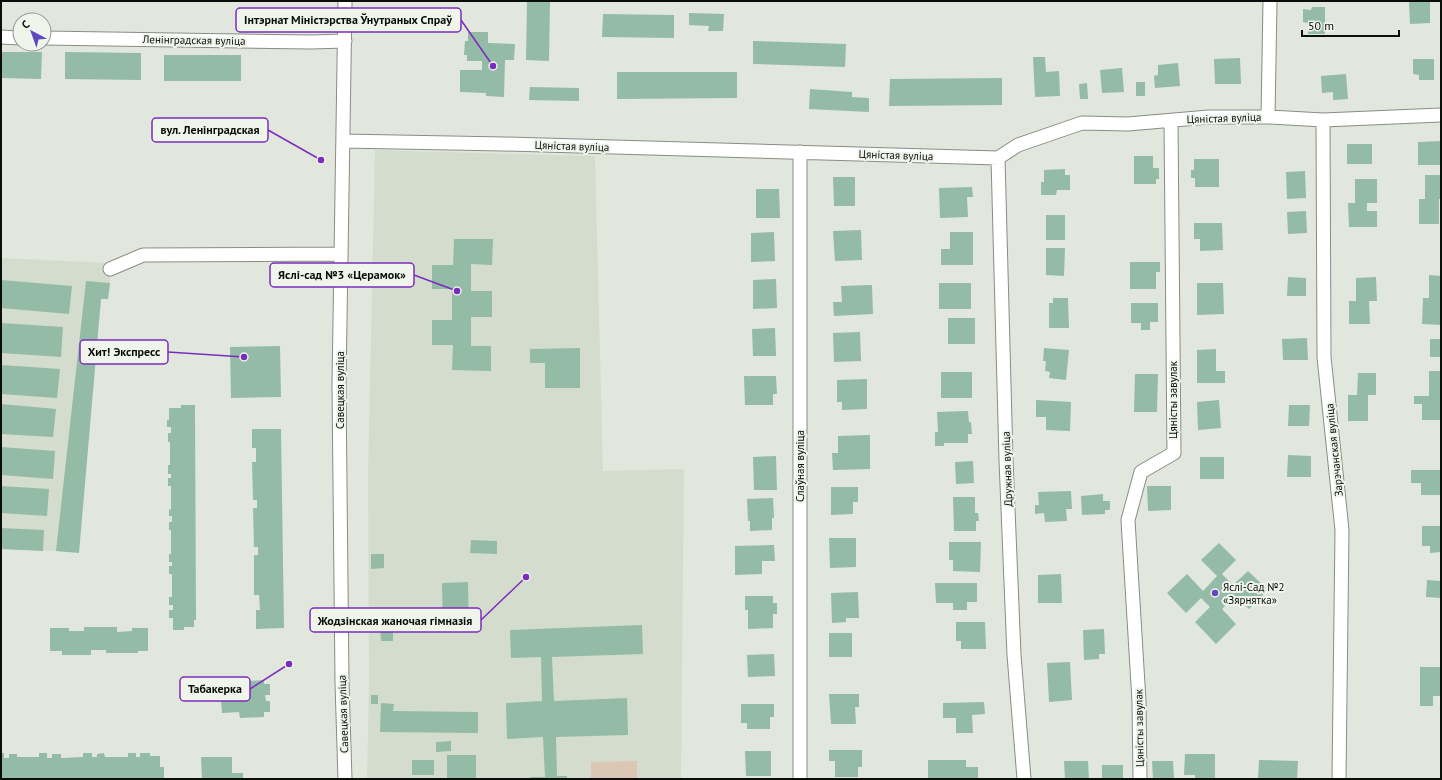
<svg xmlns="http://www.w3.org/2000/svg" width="1442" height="780" viewBox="0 0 1442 780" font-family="'PT Sans',sans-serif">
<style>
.built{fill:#d4ddcd}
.green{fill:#dbc7b4}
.building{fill:#93bba6}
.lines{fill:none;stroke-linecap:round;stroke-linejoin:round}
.street-casing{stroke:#888d84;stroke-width:15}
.street{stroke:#fff;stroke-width:13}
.poi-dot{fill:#6148c0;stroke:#eff5eb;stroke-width:1.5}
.labels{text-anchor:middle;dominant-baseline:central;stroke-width:4;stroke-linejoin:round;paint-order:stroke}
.street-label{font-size:11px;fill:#0b0d0a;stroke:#eff5eb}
.poi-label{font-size:11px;fill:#0b0d0a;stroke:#eff5eb;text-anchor:start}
.leader{fill:none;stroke:#7b2cbf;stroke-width:1.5}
.callout-dot{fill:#7b2cbf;stroke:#eff5eb;stroke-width:1.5}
.callout{fill:#eff5eb;stroke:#7b2cbf;stroke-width:1.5}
.callout-label{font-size:12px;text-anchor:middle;font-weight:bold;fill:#0b0d0a}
</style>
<rect width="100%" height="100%" fill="#e2e7de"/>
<path class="built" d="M375,150L595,156L603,471L684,469L681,779H367L369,681L368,474Z
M1,258L109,263L110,283L108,299H101L77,552L1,549Z"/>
<path class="green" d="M637,761V779H591V762Z"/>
<path class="building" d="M527,1H550L549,61L526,60Z
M1409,2H1430V23L1410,24Z
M1312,7H1325V34H1308V23L1303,22V9L1311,10Z
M689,13L724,14L723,31H708L709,26L689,25Z
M603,14L674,15V38L602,37Z
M468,32H488V43L515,44L514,60H505L504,97L486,96V93L460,92V70H482V61H467V55H464L465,41H468Z
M753,41L846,44L845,67L753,64Z
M1,52H42L41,79L1,78Z
M65,52L141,53V80L65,79Z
M164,55H241V81H164Z
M1033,57H1045L1046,72L1059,71L1060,96L1035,97Z
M1240,58L1241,84H1215L1214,59Z
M1413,59H1434V80H1419V75L1413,74Z
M1178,63L1180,86L1155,88L1154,76L1158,75V65Z
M1122,68L1124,92L1102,93L1100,70Z
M617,72H737V98L617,99Z
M1346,74L1348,99L1333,100V92L1322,93L1321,76Z
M1002,78V105L889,106L890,79Z
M1136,82H1145V96H1136Z
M1087,83L1088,99H1080L1079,84Z
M530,87L579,88V101L529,100Z
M810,89L852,92V97L869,98V112L809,109Z
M1441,141L1440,165H1418V142Z
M1347,144H1372V164H1347Z
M1134,156H1153V168H1159V179H1156V184H1134Z
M1194,159H1219V187H1195V178H1191V170H1194Z
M1065,169V175H1070V190H1057L1056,195H1041V182H1044V170Z
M1305,171L1306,198L1287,199L1286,172Z
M1425,175H1441V199H1439V224H1419V199H1425Z
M833,177H855V206H834Z
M1355,179H1377V203H1367V211H1377V227H1349L1348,203H1355Z
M972,187L973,197H967L968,217L940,218L939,188Z
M756,189H779L780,218H756Z
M1306,211L1307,233L1288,234L1287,212Z
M1046,215H1065V240H1046Z
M1194,223H1222L1223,250L1200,251V239H1194Z
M861,230L862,260L835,261L833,231Z
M774,232L775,261L751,262V233Z
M950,232H973V265H941V249H950Z
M454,239H493L492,265L471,264V291H492V317H471V346H491V371L452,370L453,345H432V320H452V289H432V265H453Z
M1046,248H1065L1064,276L1046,275Z
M1130,262H1160V272H1156V289H1130Z
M1429,275L1441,276V299H1440V305H1441V325L1422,324L1423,298H1429Z
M1288,277L1306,278V296H1287Z
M1376,277L1377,301H1369L1370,324H1349V301H1356V278Z
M776,279L777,308L753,309V280Z
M1,280L72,286L69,314L1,308Z
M86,281L110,283L108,299H101L79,553L56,551Z
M939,283H971V309H939Z
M1197,283H1223L1224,314L1197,315Z
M872,285L873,314L834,316L833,302H842L841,286Z
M1053,298H1068L1069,328H1049V303H1053Z
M1131,303H1158V322H1150V330H1141V323H1131Z
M948,318H975V344H948Z
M1,323L63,327L61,357L1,353Z
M775,328L776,356H753L752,329Z
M860,332L861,361L834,362L833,333Z
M1307,338L1308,360H1283L1282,339Z
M1430,339H1441V357H1430Z
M280,346L281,397L231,398L230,347Z
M580,348V388H545V363H530V349Z
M1044,348L1069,350L1066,380L1049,378L1050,372L1045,371L1046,361H1043Z
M1216,349V371H1225V383H1197V350Z
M1,365L60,369L57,398L1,394Z
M1429,371H1441V420H1422V404H1414V396H1429Z
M941,372H972V398H941Z
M1358,373H1376V395H1368V421H1348V395H1357Z
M1135,374H1158L1157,412H1134Z
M744,376H776L777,394H773V405H745Z
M867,379V409L842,410V402H837V380Z
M1036,400L1071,402L1070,431L1046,430V417H1036Z
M1219,400L1221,428L1198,430L1197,402Z
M1,404L56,409L53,437L1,434Z
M181,405H195L196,620H194V627H184V630H173V618H169V610H173V605H169V597H172V574H169V566H172V562H169V554H171V530H169V522H172V516H169V509L171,510V486H168V478H171V474H168V465H170V442H168V433H171V427H167V420H169V408H181Z
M1289,405H1310L1309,426H1288Z
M968,411L969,422H971L972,434H968V443H944V446H935V432H938L937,412Z
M252,429H281L284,628L256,629V610H260L259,595H254V555H258V547H254L253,508H257V500H253L252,462H256V448H252Z
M870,435V469L833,470L832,453H838V436Z
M1,447L55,451L53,479L1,475Z
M1288,455L1311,456V477H1287Z
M776,456L777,490H754L753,457Z
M1200,457H1224V479H1200Z
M973,461L974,483L956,484L955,462Z
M1411,470H1440L1441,495H1421V483H1411Z
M1,486L49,489L47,516L1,513Z
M1147,486H1171V510L1148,511Z
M831,487H858V502H853V514L831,515Z
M1071,491L1072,509H1066L1067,521L1045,522L1044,513L1035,514V505H1039L1038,492Z
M1103,494V501H1110V510H1105V514L1082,515L1081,496Z
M953,497H975V513H978L979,521H976V531H954Z
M773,498L774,518H772V530L750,531V521H748L747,499Z
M1422,526H1441V552L1430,553V546H1422Z
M1,528L44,530L43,551L1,549Z
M829,538H856V567L830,568Z
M471,540L497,541V554L470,553Z
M949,542H981L980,572L953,571V560H949Z
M1219,543L1236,560L1222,574L1233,585L1248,571L1268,590L1249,609L1235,596L1222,609L1236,624L1216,644L1195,622L1210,607L1201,598L1186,613L1167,593L1187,574L1203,591L1217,576L1201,560Z
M774,545L775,561H762V574L735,575V546Z
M371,554H384V568L371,569Z
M1061,574L1062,603H1038V575Z
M1427,580L1441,581V598L1426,597Z
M468,582L469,629L443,630L442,583Z
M935,583H977V602H967V610H953V603H936Z
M858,592L859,618H846V622L832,623L831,593Z
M745,596H773V603H777V614H773V628L748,629V610H745Z
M956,622H985L986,649H961V641H956Z
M642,625L643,654L552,657L554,701L627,698L628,735L556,737L557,776H567V779H530V777H545L543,737L507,739L506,703L542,701L541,657L511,658L510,630Z
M84,627H117V632L132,631V628H148V651H138V653H106V650H91V655H62V651H50V628H69V631H84Z
M380,627H393V641H381Z
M1104,629L1105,654H1099V659L1084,660L1083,630Z
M829,633H852V657H829Z
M774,654L775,676L748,677L747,655Z
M1070,662L1072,700L1049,702L1047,663Z
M1420,667H1441V696H1433V706H1420Z
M264,680V684H270V695H265L266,701H270V712H264V717L240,718L239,712L222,713L220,687H235L236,692L250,691V681Z
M829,694H859V707H855L856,724H831Z
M371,695H378V704H371Z
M984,702L985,714L972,715L973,733H956V718H943V703Z
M381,703L394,704L393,711L478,712V733L380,732Z
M741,704H774V717H770V729H747V723H741Z
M451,741V751L436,752V742Z
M829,750H862V767H858V777H835V761H829Z
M745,751H771V776H746Z
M1,753H4V758H9V754H17V757H39V753H47V758H52V754H61V758L83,757V753H92V757H97V754L104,753L105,757H128V753H136V757H140V753H150V756H160V767H164V778L1,779Z
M1185,754H1215V779H1195V775H1184Z
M447,755H476V779H447Z
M201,757H232V773H243V779H202Z
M412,760H434V775H412Z
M928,760H966V767H978V779H928Z
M1259,760L1298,761L1297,779H1258Z
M1064,761H1088L1089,779H1065Z
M1152,761H1173L1174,779H1153Z
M1102,765H1123V779H1102Z"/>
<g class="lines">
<g class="street-casing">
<path id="street" d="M345,1L339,385L342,683L345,779
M1,37L20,38
M44,38L311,42L345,41
M1268,117L1270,1
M1323,120L1324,357L1342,530L1339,779
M343,141L504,144L998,158L1018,145L1082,123L1128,124L1209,117H1268L1323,120L1441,115
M998,158L1006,460L1014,655L1024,779
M110,269L143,255L341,254
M800,779V152
M1140,779L1139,701L1128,520L1141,472L1174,453L1171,121"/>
</g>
<use href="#street" class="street"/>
</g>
<circle class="poi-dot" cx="1215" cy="593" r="4"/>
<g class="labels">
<g class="street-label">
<text transform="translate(194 40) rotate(1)">Ленінградская вуліца</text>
<text transform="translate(1224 118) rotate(-2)">Цяністая вуліца</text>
<text transform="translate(572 146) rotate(2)">Цяністая вуліца</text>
<text transform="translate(896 155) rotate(2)">Цяністая вуліца</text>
<text transform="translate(340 390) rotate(-90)">Савецкая вуліца</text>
<text transform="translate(1173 400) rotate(-90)">Цяністы завулак</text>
<text transform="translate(1334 450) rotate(-96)">Зарэчанская вуліца</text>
<text transform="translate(800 466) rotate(-90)">Слаўная вуліца</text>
<text transform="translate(1007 469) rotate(-92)">Дружная вуліца</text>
<text transform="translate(343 714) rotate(-92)">Савецкая вуліца</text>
<text transform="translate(1139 728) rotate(-91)">Цяністы завулак</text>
</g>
<g class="poi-label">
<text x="1223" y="587">Яслі-Сад №2<tspan x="1223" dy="13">«Зярнятка»</tspan></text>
</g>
</g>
<path class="leader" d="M493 66L461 20M321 160L268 130M457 291L414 275M244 357L168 352M526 577L481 620M289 664L250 689"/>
<g class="callout-dot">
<circle cx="493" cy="66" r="4"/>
<circle cx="321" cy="160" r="4"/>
<circle cx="457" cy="291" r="4"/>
<circle cx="244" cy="357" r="4"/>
<circle cx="526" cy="577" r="4"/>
<circle cx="289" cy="664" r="4"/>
</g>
<g class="callout">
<rect x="236" y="8" width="225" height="24" rx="4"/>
<rect x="152" y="118" width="116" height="24" rx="4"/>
<rect x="270" y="263" width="144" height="24" rx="4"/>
<rect x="80" y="340" width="88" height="24" rx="4"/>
<rect x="310" y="608" width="171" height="24" rx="4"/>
<rect x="180" y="677" width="70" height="24" rx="4"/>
</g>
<g class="callout-label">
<text x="348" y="24">Інтэрнат Міністэрства Ўнутраных Спраў</text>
<text x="210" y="134">вул. Ленінградская</text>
<text x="342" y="279">Яслі-сад №3 «Церамок»</text>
<text x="124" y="356">Хит! Экспресс</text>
<text x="395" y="625">Жодзінская жаночая гімназія</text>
<text x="215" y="693">Табакерка</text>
</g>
<rect width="1442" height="780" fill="none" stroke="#0b0d0a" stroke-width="4"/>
<g transform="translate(32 32) rotate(319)"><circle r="19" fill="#eff5eb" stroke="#949891"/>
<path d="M0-3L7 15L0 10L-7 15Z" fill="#6148c0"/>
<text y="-6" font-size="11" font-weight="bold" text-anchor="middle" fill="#0b0d0a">С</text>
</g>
<path d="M1302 30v6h97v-6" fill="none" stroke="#0b0d0a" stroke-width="2"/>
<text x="1308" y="30" font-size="12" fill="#0b0d0a" stroke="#eff5eb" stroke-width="3" paint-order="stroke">50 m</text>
</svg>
